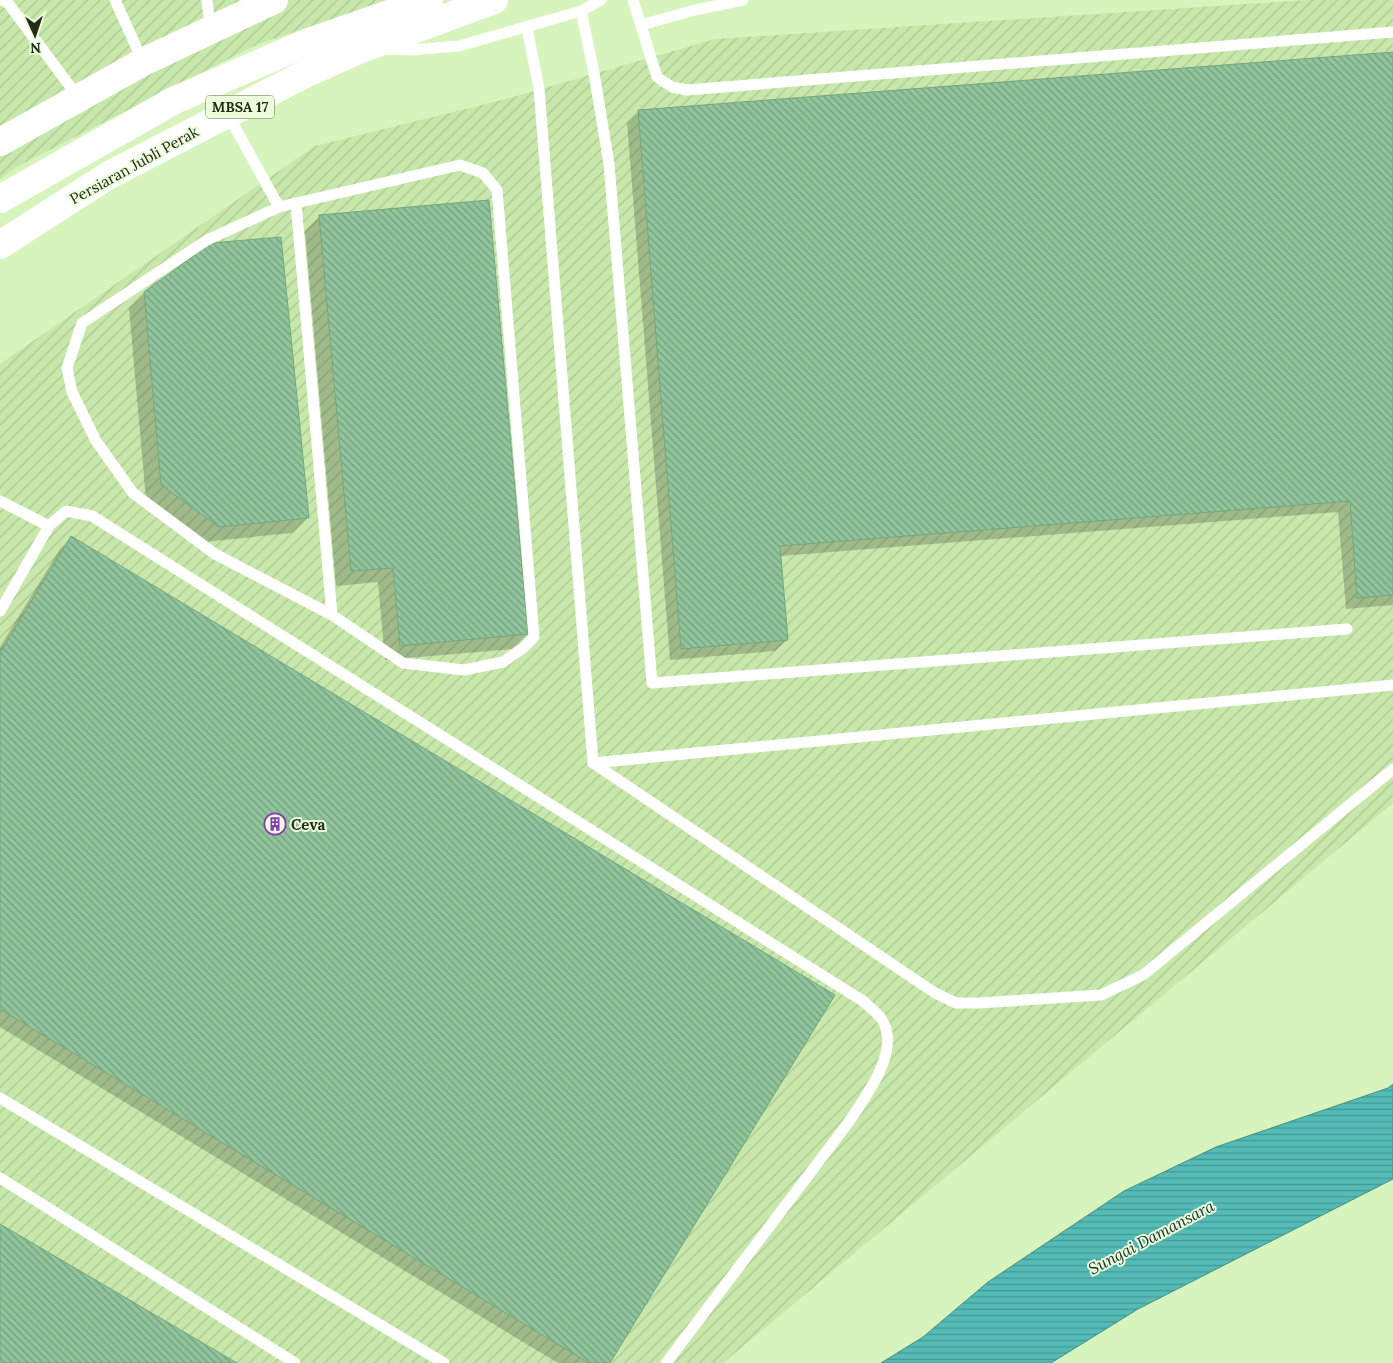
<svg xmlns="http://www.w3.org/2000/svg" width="1393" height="1363" viewBox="0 0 1393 1363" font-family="Lora,serif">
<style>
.industrial{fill:url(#industrial-furrows)}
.water{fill:url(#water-rules);stroke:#459086}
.shadow{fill:#0003}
.building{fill:url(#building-back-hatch);stroke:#74a77f}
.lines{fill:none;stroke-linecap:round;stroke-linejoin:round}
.service{stroke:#fff;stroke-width:11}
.primary{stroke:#fff;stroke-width:28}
.labels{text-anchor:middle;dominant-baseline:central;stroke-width:4;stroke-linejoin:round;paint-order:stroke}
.shield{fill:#ebfddb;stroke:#5e6b52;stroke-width:1}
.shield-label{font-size:14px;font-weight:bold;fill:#212c17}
.street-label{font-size:15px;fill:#212c17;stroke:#ebfddb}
.poi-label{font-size:15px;font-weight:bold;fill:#212c17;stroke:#ebfddb;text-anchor:start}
.water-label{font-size:16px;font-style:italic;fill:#11312f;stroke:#ebfddb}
</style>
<defs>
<pattern id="industrial-furrows" width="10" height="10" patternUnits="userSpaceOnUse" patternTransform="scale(1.25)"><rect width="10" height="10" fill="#c7e8aa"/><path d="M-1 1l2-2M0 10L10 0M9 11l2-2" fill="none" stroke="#abc792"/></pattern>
<pattern id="water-rules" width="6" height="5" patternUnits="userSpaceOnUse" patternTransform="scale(1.25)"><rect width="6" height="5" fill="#54bbb6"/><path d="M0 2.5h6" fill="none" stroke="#459893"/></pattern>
<pattern id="building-back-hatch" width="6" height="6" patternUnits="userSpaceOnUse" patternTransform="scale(1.25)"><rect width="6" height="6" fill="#90c49b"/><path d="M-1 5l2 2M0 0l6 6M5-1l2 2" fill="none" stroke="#759f7d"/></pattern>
</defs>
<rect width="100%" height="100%" fill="#d6f4bc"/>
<path class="industrial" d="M0,0H390L258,44L20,165L0,179Z
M1308,0H1393V803L723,1363H0V364L315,146L506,99L715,39Z"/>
<path class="water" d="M1393,1084V1179L1138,1309L1051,1363H881L923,1337L988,1282L1124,1191L1216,1147L1388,1088Z"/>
<path class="shadow" d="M1393,53V605L1346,609L1338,512L780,556L787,640L775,651L670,660L627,123L639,112Z
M320,216L527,634L512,649L385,660L378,582L336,586L305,231Z
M145,293L307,518L292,533L203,542L146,500L129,308Z
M72,537L609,1363H558L0,1027V647L60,549Z"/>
<path class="building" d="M1393,52V595L1357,598L1350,501L780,546L788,640L681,649L638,110Z
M489,200L528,634L400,646L393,568L351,571L319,215Z
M281,237L309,518L219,527L161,485L144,292L211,243Z
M71,536L835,995L610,1363H589L0,1009V653Z
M0,1224L237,1363H0Z"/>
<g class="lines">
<path class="service" d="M2,0L8,3L78,97
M115,0L143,62
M207,0L210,29
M633,0L657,77L672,87L687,90L1393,32
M581,11L594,73L609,164L652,683L1347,629
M641,25L695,10L743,0
M527,28L539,89L593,763L935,993L956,1003H979L1101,995L1143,975L1393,769
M385,49L411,50L459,46L581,11L601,0
M227,113L279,207L460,165L483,173L497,190L534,637L523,648L503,662L464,670L403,663L332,615L215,554L133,493L96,441L72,392L67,368L82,323L207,240L279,207
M296,203L332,615
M0,501L49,526
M0,611L49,526L66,511L92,516L863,1001C868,1006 875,1011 880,1017C904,1048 865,1097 848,1123L666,1363
M593,763L1393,685
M0,1098L444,1363
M0,1178L295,1363"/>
<path class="primary" d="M0,142L143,62L274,0
M0,199L173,101L306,43L429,0
M0,245L109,175L305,74L361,49L494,0"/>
</g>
<defs>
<g id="building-ring" transform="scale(1.125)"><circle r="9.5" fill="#ebfddb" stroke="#863db0" stroke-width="1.5"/><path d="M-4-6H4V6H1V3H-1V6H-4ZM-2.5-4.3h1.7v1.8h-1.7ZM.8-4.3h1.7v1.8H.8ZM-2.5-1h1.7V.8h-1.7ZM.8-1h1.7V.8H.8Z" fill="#863db0"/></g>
</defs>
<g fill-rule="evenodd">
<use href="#building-ring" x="275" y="824"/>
</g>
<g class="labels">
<rect class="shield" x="206" y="95.5" width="68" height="23" rx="4"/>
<g class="shield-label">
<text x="240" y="107">MBSA 17</text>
</g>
<g class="street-label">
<text transform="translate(134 165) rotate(-29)">Persiaran Jubli Perak</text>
</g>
<g class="poi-label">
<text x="291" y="824">Ceva</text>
</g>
<g class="water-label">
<text transform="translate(1151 1237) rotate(-28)">Sungai Damansara</text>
</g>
</g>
<g transform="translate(35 35) rotate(177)" stroke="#ebfddb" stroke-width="4" paint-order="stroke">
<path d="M0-4L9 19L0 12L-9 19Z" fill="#212c17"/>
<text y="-8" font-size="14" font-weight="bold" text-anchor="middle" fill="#212c17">N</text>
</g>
</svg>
